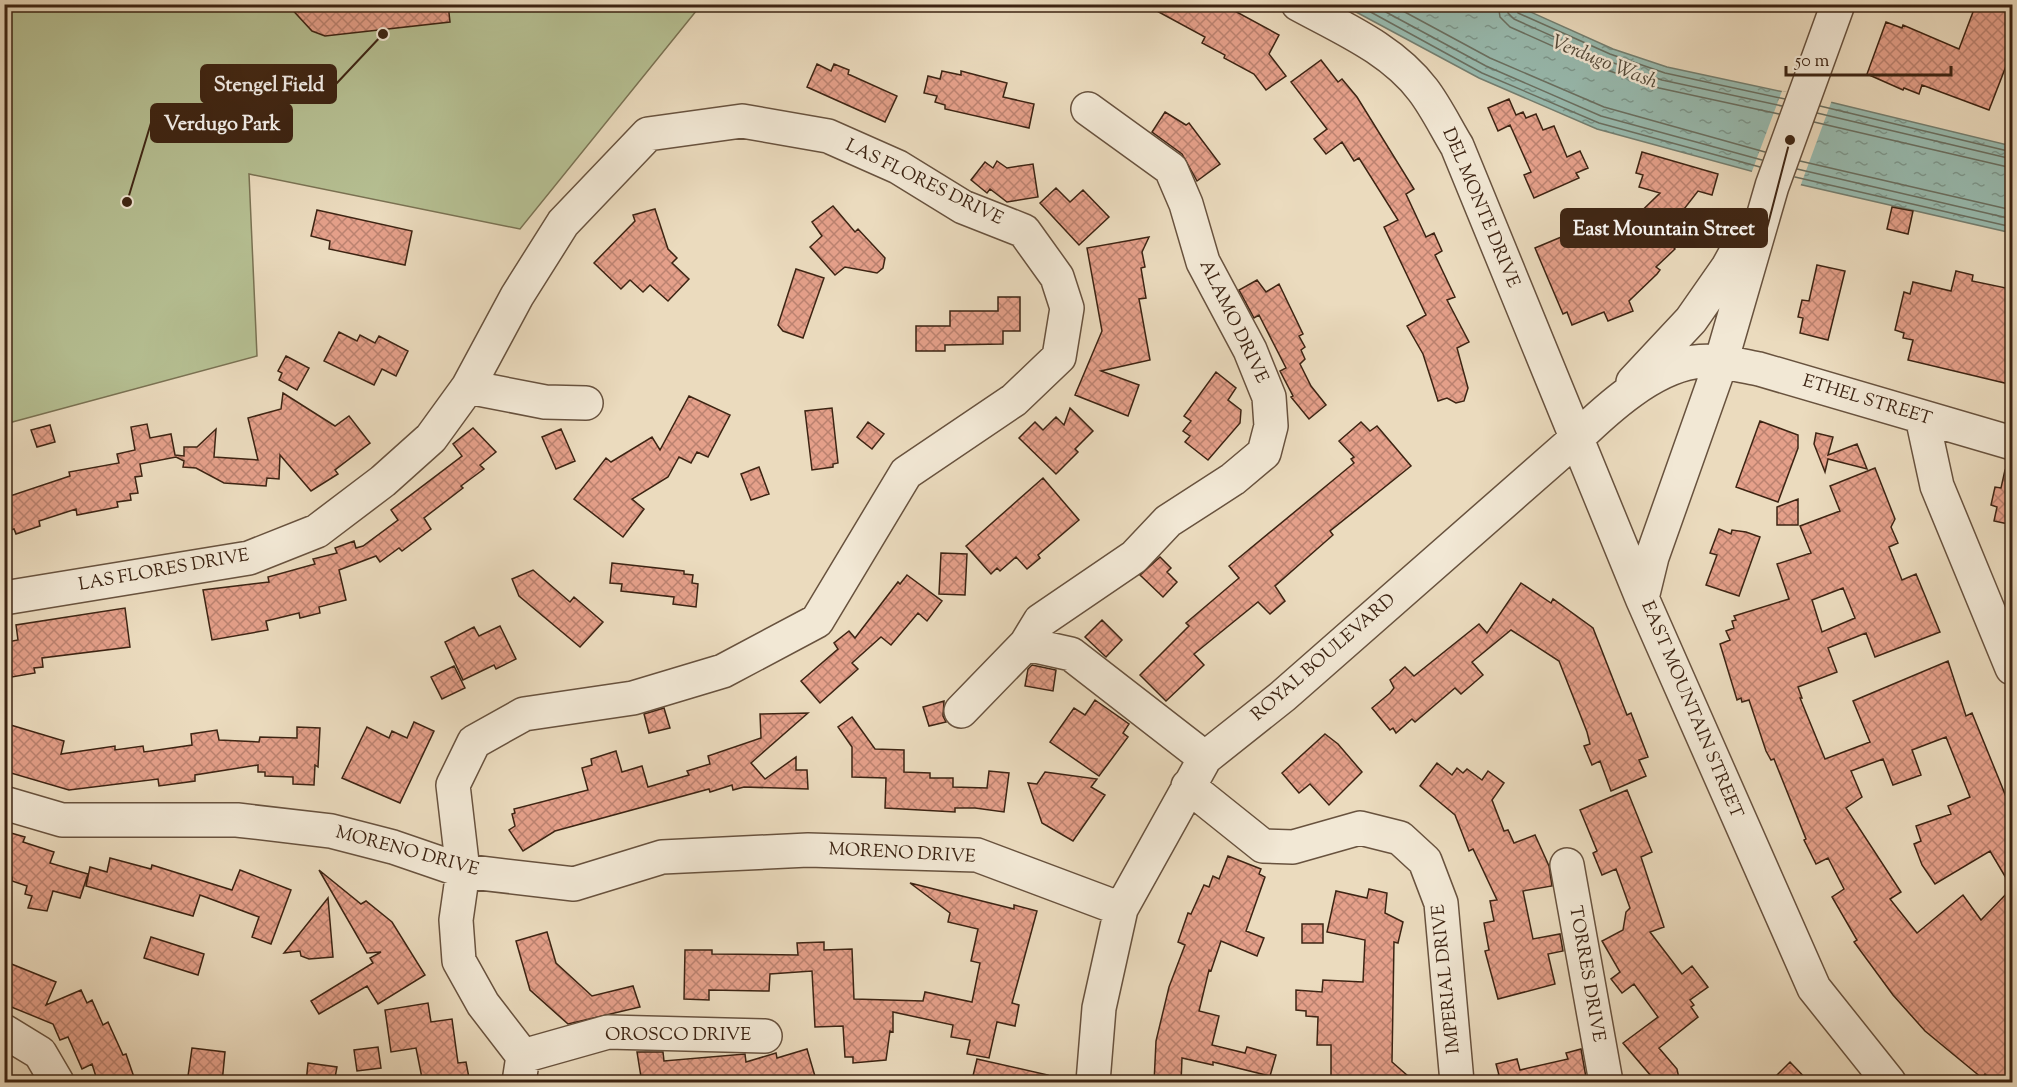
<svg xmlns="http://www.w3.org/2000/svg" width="2017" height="1087" viewBox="0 0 2017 1087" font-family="'Sorts Mill Goudy',serif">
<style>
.park{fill:#b6c093;stroke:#7a7253;stroke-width:1.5}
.water{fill:url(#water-ripples);stroke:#747f71;stroke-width:1.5}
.pier{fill:#ebdbbe}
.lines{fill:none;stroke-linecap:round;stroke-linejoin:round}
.shore{stroke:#6a7062;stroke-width:1.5}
.building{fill:url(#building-cross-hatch);stroke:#3d2413;stroke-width:1.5;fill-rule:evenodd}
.minor-casing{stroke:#68523e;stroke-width:36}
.minor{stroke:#f2e8d5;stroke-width:33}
.labels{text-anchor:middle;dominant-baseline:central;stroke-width:5;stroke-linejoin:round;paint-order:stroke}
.street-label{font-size:18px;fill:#3d2413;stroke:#f2e8d5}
.water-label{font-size:20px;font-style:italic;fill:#544a3a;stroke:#f2e8d5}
.leader{fill:none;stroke:#3d2413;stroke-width:2}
.callout-dot{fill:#3d2413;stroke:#f2e8d5;stroke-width:2}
.callout{fill:#3d2413;stroke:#3d2413;stroke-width:2}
.callout-label{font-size:20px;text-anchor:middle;font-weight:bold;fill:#fff}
</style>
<defs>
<pattern id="water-ripples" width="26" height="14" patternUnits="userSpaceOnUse" patternTransform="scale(1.5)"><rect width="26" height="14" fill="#98bbb0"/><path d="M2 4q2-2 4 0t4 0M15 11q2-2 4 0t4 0" fill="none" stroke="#7d988e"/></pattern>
<pattern id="building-cross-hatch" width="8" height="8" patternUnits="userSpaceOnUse" patternTransform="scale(1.5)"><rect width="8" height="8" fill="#e5a08a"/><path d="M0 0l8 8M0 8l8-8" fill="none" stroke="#bb8270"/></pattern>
</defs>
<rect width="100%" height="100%" fill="#ebdbbe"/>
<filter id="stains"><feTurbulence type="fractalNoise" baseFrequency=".00333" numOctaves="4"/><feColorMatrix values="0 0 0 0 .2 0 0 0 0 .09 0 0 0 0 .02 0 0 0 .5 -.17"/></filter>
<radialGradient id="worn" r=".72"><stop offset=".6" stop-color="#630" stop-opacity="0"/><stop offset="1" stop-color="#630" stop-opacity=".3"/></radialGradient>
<path class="park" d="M5,5H701L520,229L249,174L257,356L5,424Z"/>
<path class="water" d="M1343,5H1515L1613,49L1667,67L1830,102L2012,146V233L1798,184L1597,129L1479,78Z"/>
<path class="pier" d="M1782,91L1832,100L1800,187L1751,174Z"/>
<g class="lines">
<path class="shore" d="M1356,4L1482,73L1599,123L1760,167
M1371,4L1486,66L1601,116L1762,160
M1390,4L1490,58L1604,107L1765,152
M1498,4L1500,17L1510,27L1604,69L1659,88L1779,114
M1507,4L1508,13L1514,19L1608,61L1662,80L1782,106
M1514,4L1518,13L1610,54L1665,73L1785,99
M1820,106L2012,152
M1817,113L2012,159
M1814,122L2012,168
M1800,161L2012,210
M1797,169L2012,219
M1795,177L2012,227"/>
</g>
<path class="building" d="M287,4H329L332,7L355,4H448L450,22L325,36L312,31Z
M1144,4H1222L1279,35L1269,54L1286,76L1266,90L1254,74L1224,58L1225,55L1202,43L1205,37Z
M1976,4H2013V48L1989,110L1922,85L1919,94L1904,88L1903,90L1867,74L1886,22L1902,28L1903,25L1959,49Z
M1321,60L1338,82L1342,79L1357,97L1414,189L1406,194L1426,237L1434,233L1442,251L1435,255L1455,297L1447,300L1469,342L1457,348L1468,388L1464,401L1456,403L1447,398L1438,401L1423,354L1407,326L1426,315L1384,227L1398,220L1359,158L1354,161L1342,142L1326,154L1314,139L1327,129L1291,82Z
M817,64L831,71L834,64L849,70L848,74L897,96L885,122L807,87Z
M942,71L961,75V71L1007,83L1003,97L1034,104L1029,128L945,109V105L935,102L937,96L924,93L928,76L940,79Z
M1509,99L1516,115L1523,112L1526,118L1536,114L1543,130L1554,126L1567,157L1580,151L1588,168L1576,173L1579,178L1534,198L1524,175L1531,172L1510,125L1498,131L1488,108Z
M1165,112L1186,125L1189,123L1220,164L1197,181L1182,154L1152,132Z
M1642,152L1718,174L1712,195L1698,191L1663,236L1675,249L1656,267L1660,270L1657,274L1629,301L1633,311L1608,321L1604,312L1572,325L1567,312L1563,314L1535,248L1566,235L1570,244L1603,213L1621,231L1660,193L1639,187L1643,175L1636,173Z
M997,161L1007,168L1033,164L1038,197L1007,202L990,189L987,193L971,180L985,162L993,168Z
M1056,188L1070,202L1083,190L1109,217L1079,245L1040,203Z
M833,206L855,232L858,229L885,258L883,268L877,273L845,267L835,275L810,247L822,236L812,222Z
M1892,207L1913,211L1908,234L1887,229Z
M655,209L668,249L677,258L672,263L689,279L668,301L650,285L643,292L630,280L621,289L594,263L635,221L633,215Z
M317,210L412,231L405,265L329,249L330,241L311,236Z
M1149,237L1142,252L1145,267L1141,268L1146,298L1139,299L1150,360L1101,371L1139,385L1128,416L1075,395L1102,331L1087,248Z
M1817,265L1845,271L1828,340L1800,333L1803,318L1798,317L1802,300L1809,301Z
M796,269L824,278L803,338L783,331L778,325Z
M1956,271L1973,275L1972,281L2011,289L2013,323L2008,344L2013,345V385L1908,360L1913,340L1903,338L1904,333L1895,330L1904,292L1910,294L1913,282L1951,291Z
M1257,280L1266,292L1279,284L1303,334L1299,336L1305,347L1301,350L1305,359L1300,364L1311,386L1326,405L1309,419L1291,397L1293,396L1280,371L1286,368L1259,315L1254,318L1239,290Z
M998,297H1020V331H1003V344L945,345V351H916V326H950V311H998Z
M339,332L357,341L360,335L375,343L379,336L408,351L396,376L382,369L374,385L324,361Z
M286,356L309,368L297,390L279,380L282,373L278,371Z
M1216,372L1236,388L1228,400L1241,410L1240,423L1208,460L1185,442L1190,436L1183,431L1191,421L1184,416Z
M283,393L335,426L349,416L370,443L335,470L338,474L311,491L280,455L279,479L267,478L266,486L224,483L196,468L183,467L184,461L176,457L140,464L142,476L135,477L138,493L130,494L131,500L117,502L118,507L77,515L76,509L39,521L40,526L16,534L14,529L4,532V498L70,476L69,472L119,463L117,454L135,450L131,427L147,424L150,438L171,434L175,455L184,456V447H197L216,429L214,457L258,460L248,418L281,409Z
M689,396L730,415L708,457L697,452L691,463L679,457L668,477L632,499L644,509L623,537L574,499L606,458L611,462L652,437L660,450Z
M832,408L838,463L833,464V467L812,470L805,411Z
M1070,408L1093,431L1075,449L1078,452L1056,474L1019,438L1035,422L1043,430L1056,417L1064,425Z
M1760,421L1798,435V448L1778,502L1736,487Z
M868,422L884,434L872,449L857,437Z
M1361,422L1370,431L1377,426L1411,466L1330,531L1333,535L1275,586L1285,601L1270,614L1258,602L1194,654L1204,665L1166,701L1140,675L1189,626L1186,623L1239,578L1229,566L1354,463L1351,459L1354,457L1339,441Z
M50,425L55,442L37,447L31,430Z
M473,428L496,452L480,465L484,469L461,486L463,488L424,518L431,529L402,551L399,548L380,562L376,556L339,570L346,600L319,607L320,613L300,618L299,613L266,621L268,630L212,640L203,590L269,582L268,577L315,564L313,559L337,553L335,548L354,541L356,548L363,546L398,520L391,510L462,456L453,444Z
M561,429L575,461L556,469L542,437Z
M1816,433L1833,437L1828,455L1857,444L1867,469L1828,459L1825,472L1814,444Z
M759,467L769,494L751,500L741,474Z
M1875,468L1895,519L1891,527L1898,543L1889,547L1902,580L1916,574L1940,632L1875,657L1866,633L1828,648L1837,672L1798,687L1802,698H1800L1825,759L1870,742L1853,701L1948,661L1966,716L1972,713L2007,799L2013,797V1075L2006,1083H1995L1985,1074L1982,1078L1925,1031L1893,995L1854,942L1857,940L1832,897L1844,889L1828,858L1816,864L1804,840L1806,839L1774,759L1771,760L1766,751L1749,700L1742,702L1741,698L1737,700L1720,644L1730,640L1726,631L1734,628L1732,621L1736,620L1734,616L1789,599L1777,564L1811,553L1800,526L1840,511L1830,486ZM1843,588L1855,618L1822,632L1812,600ZM1946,737L1970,797L1948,806L1951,814L1916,826L1921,841L1914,844L1922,865L1935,884L1990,851L2012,888L1981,920L1963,895L1917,933L1890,899L1901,892L1846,808L1862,797L1851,771L1883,759L1893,785L1921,775L1912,750Z
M2005,470L2013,471V525L1994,521L1997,507L1991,505L1995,487L2001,488Z
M1043,478L1079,520L1038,555L1040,558L1027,569L1016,557L1000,571L997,568L991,574L966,546Z
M1798,499V525H1777V507Z
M1719,529L1731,534L1732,530L1746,532L1760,537L1739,596L1706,585L1717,555L1710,553Z
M941,553L967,554L965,595L939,594Z
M1160,557L1171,568L1167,572L1177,582L1163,597L1140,575Z
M612,563L684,571V574L693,575L692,583L698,584L696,607L673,604L674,597L621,591L622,584L610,583Z
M533,570L570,602L574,597L603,622L580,647L519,596L512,579Z
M907,575L942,601L927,621L918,613L891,645L881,637L852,663L858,669L820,703L801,681L838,649L834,643L849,631L855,638L898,582L900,584Z
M1521,583L1551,603L1553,599L1593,628L1627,715L1631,713L1648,757L1639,760L1646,776L1611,791L1600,761L1592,765L1584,746L1590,744L1587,732L1559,661L1511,630L1472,662L1483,675L1461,694L1455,688L1415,722L1412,719L1396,733L1393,728L1390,730L1372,708L1390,693L1394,688L1390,680L1405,667L1414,676L1479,624L1487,633Z
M125,608L130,647L42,658L43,667L34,668L35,673L12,677L11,673L4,675V648H8L7,642L18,640L16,625Z
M1102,620L1122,640L1106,657L1085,637Z
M500,626L516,659L496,669L494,665L463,680L445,642L474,627L479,636Z
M1032,665L1056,670L1053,691L1025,686L1028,669Z
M454,666L465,688L442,699L431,677Z
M1095,700L1129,724L1123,733L1128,737L1099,776L1050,742L1074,708L1085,715Z
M944,701L943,716L946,722L929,726L923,707Z
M664,708L670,728L649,733L644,714Z
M808,713L751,763L765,779L796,757V770H807L808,789L744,787L733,790L732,785L710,792L709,789L555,831L523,851L509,830L515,826L512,814L515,813L514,809L588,790L582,768L592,765L591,759L616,751L622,772L642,766L648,787L689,775L687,771L710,764L708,756L761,738L760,714Z
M852,717L875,749L904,750V772L930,773V778H953V787L987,788L989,771L1009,773L1004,812L975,808H955V812L885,808L886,778L852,777V747L838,727Z
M414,722L434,731L400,803L342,778L367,727L389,738L392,731L407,738Z
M4,723L64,741L61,754L115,746V750L143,746L144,752L192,745L191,734L217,730L219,740L259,742L260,737L297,738V727L320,728L318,767L315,765L314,785L293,784V777L265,776V772H258V765L195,775V781L159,786L158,779L69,790L4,771Z
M1325,734L1338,744L1362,772L1329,805L1310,784L1299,793L1282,773Z
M1437,763L1452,775L1457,768L1463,773L1467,769L1482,780L1488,771L1504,783L1492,800L1504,831L1508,830L1514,843L1535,835L1549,866L1552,886L1523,891L1533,939L1560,934L1563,951L1548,954L1555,984L1498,999L1485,951L1489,950L1484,923L1494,921L1490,901L1497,900L1473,849L1469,851L1455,815L1420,786Z
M1045,772L1097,779L1091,787L1105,795L1073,841L1042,823L1028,783L1037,784Z
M1627,790L1652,852L1641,857L1664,927L1650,932L1682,974L1692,966L1708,987L1690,1000L1694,1005L1691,1007L1698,1017L1659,1048L1677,1069L1680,1083H1657L1623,1043L1658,1017L1634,984L1622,993L1611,979L1620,972L1602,941L1623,930L1626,912L1630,908L1616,869L1602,875L1593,853L1597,851L1580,810Z
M4,831L25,837L23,842L54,852L50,863L88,874L80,898L53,891L47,911L28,908L32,896L25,894L27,886L12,881V877L4,875Z
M1228,856L1261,869L1259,874L1265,877L1246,931L1264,938L1257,956L1221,941L1211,971L1209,970L1199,1011L1219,1016L1212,1045L1245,1053L1247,1047L1276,1055L1270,1076L1213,1062V1065L1182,1058L1181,1083H1154L1156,1041L1169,987L1185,945L1178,942L1188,913L1191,914L1204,885L1209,887L1213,876L1219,879Z
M110,858L151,869L152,865L232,890L240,870L291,890L271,944L252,937L259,917L200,895L193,916L86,886L90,867L107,872Z
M319,870L361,904L366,901L392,922L425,975L378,1004L367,986L319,1014L311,1001L373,963L370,958L381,952L367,953Z
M910,883L1014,909V905L1037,911L1012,1003L1019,1005L1015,1026L997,1022L989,1058L967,1054L970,1040L951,1037L953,1025L893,1012V1032L890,1031L886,1060L853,1063V1057H845L843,1026L815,1027L812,971L770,974L769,991L709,990V1000L684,999L685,950H712V954L798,955L797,943L824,942V950L852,949L854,999L923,1001L925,992L972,1002L980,963L971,961L978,929L948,922L950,913Z
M1369,889L1387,893L1385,913L1403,922L1398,943L1394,942L1392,1062L1416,1083H1331V1045H1317L1318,1017L1306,1016V1011L1296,1010V990L1322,992L1323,980L1363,982L1365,940L1327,932L1336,891L1367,898Z
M328,898L333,957L309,959L301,956L300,951L284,953Z
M1302,924H1323V943H1302Z
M547,932L556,963L592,996L633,986L640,1007L568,1024L530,990L516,941Z
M151,937L204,954L198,975L144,958Z
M4,961L56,982L46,1005L81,990L87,1003L92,1000L103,1025L108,1022L123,1055L126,1054L136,1083H98L92,1064L82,1069L68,1037L60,1040L53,1024L4,1004Z
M428,1003L431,1022L452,1019L458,1063L466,1062L470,1083H423L416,1048L391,1052L385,1010Z
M378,1047L381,1068L357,1071L354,1050Z
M192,1048L225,1052L222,1083H187Z
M807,1049L817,1083H642L637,1052H663L664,1061L745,1054L746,1062L776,1053L777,1058Z
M1581,1049L1587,1083H1497L1496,1076L1499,1075L1496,1064L1517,1059L1520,1070L1568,1059L1566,1053Z
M977,1059L1048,1075L1047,1083L972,1080Z
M1790,1062L1810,1083H1769Z
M308,1063L337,1067L334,1083H306Z"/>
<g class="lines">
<g class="minor-casing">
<path id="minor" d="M1298,4C1342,28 1392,49 1423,90C1436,107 1446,128 1457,146L1642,598
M1838,4L1772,186L1721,362L1652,557L1642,598L1814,988L1889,1082
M1633,382L1691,320L1728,267L1744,238
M468,387L545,402L586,403
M1922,417L1937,486L2012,668
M4,598L249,558L317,531L383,481L431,438L468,387L517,296L563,223L648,134L742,121L828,136L898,167L963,207L1024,231L1057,277L1067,308L1059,357L1014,400L906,473L817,621L723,671L633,698L524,714L474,742L453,785L463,871L456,920L459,961L483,1004L523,1056L519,1082
M1026,644L1071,654L1205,758
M961,711L1026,644L1040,621L1134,557L1168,521L1233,479L1264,453L1271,426L1269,397L1250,350L1203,262L1186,204L1171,169L1088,109
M1188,786L1263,846L1293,847L1360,828L1400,838L1425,861L1441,903L1457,1082
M4,803L62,820H237L331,831L393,847L463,871L574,884L662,857L808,850L977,855L1121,909
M1567,865L1606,1082
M4,1031L40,1053L57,1082
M523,1056L608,1032L765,1036
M1093,1082L1099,1008L1121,909L1205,758L1283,696L1578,437C1608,408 1651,369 1694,362C1716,359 1738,365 1759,369L2012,443"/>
</g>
<use href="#minor" class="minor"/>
</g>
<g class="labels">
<g class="street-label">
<text transform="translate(924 183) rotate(26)">LAS FLORES DRIVE</text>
<text transform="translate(1480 208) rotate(67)">DEL MONTE DRIVE</text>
<text transform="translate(1233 322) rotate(64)">ALAMO DRIVE</text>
<text transform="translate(1867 401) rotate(17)">ETHEL STREET</text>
<text transform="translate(164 571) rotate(-10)">LAS FLORES DRIVE</text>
<text transform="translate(1324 658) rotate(-41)">ROYAL BOULEVARD</text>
<text transform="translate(1691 710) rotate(67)">EAST MOUNTAIN STREET</text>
<text transform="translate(407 852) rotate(15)">MORENO DRIVE</text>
<text transform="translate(902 854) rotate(3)">MORENO DRIVE</text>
<text transform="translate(1586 974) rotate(80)">TORRES DRIVE</text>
<text transform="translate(1447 979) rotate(-96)">IMPERIAL DRIVE</text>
<text x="678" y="1036">OROSCO DRIVE</text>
</g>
<g class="water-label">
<text transform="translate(1604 63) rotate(22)">Verdugo Wash</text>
</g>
</g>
<path class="leader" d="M383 34L336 84M127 202L151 123M1790 140L1767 228"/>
<g class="callout-dot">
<circle cx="383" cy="34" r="6"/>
<circle cx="127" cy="202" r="6"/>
<circle cx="1790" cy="140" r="6"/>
</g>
<g class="callout">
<rect x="201" y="65" width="135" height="38" rx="6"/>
<rect x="151" y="104" width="141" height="38" rx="6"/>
<rect x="1561" y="209" width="206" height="38" rx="6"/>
</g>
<g class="callout-label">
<text x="269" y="91">Stengel Field</text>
<text x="222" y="130">Verdugo Park</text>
<text x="1664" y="235">East Mountain Street</text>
</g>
<rect width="2017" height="1087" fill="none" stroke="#ebdbbe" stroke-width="24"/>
<rect x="6" y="6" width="2005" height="1075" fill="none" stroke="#3d2413" stroke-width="3"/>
<rect x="12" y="12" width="1993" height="1063" fill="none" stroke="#3d2413" stroke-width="1.5"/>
<path d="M1786 66v9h165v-9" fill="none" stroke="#3d2413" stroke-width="3"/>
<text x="1795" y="66" font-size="18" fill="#3d2413" stroke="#f2e8d5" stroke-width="4.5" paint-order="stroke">50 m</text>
<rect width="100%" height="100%" filter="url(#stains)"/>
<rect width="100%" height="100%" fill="url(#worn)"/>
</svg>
